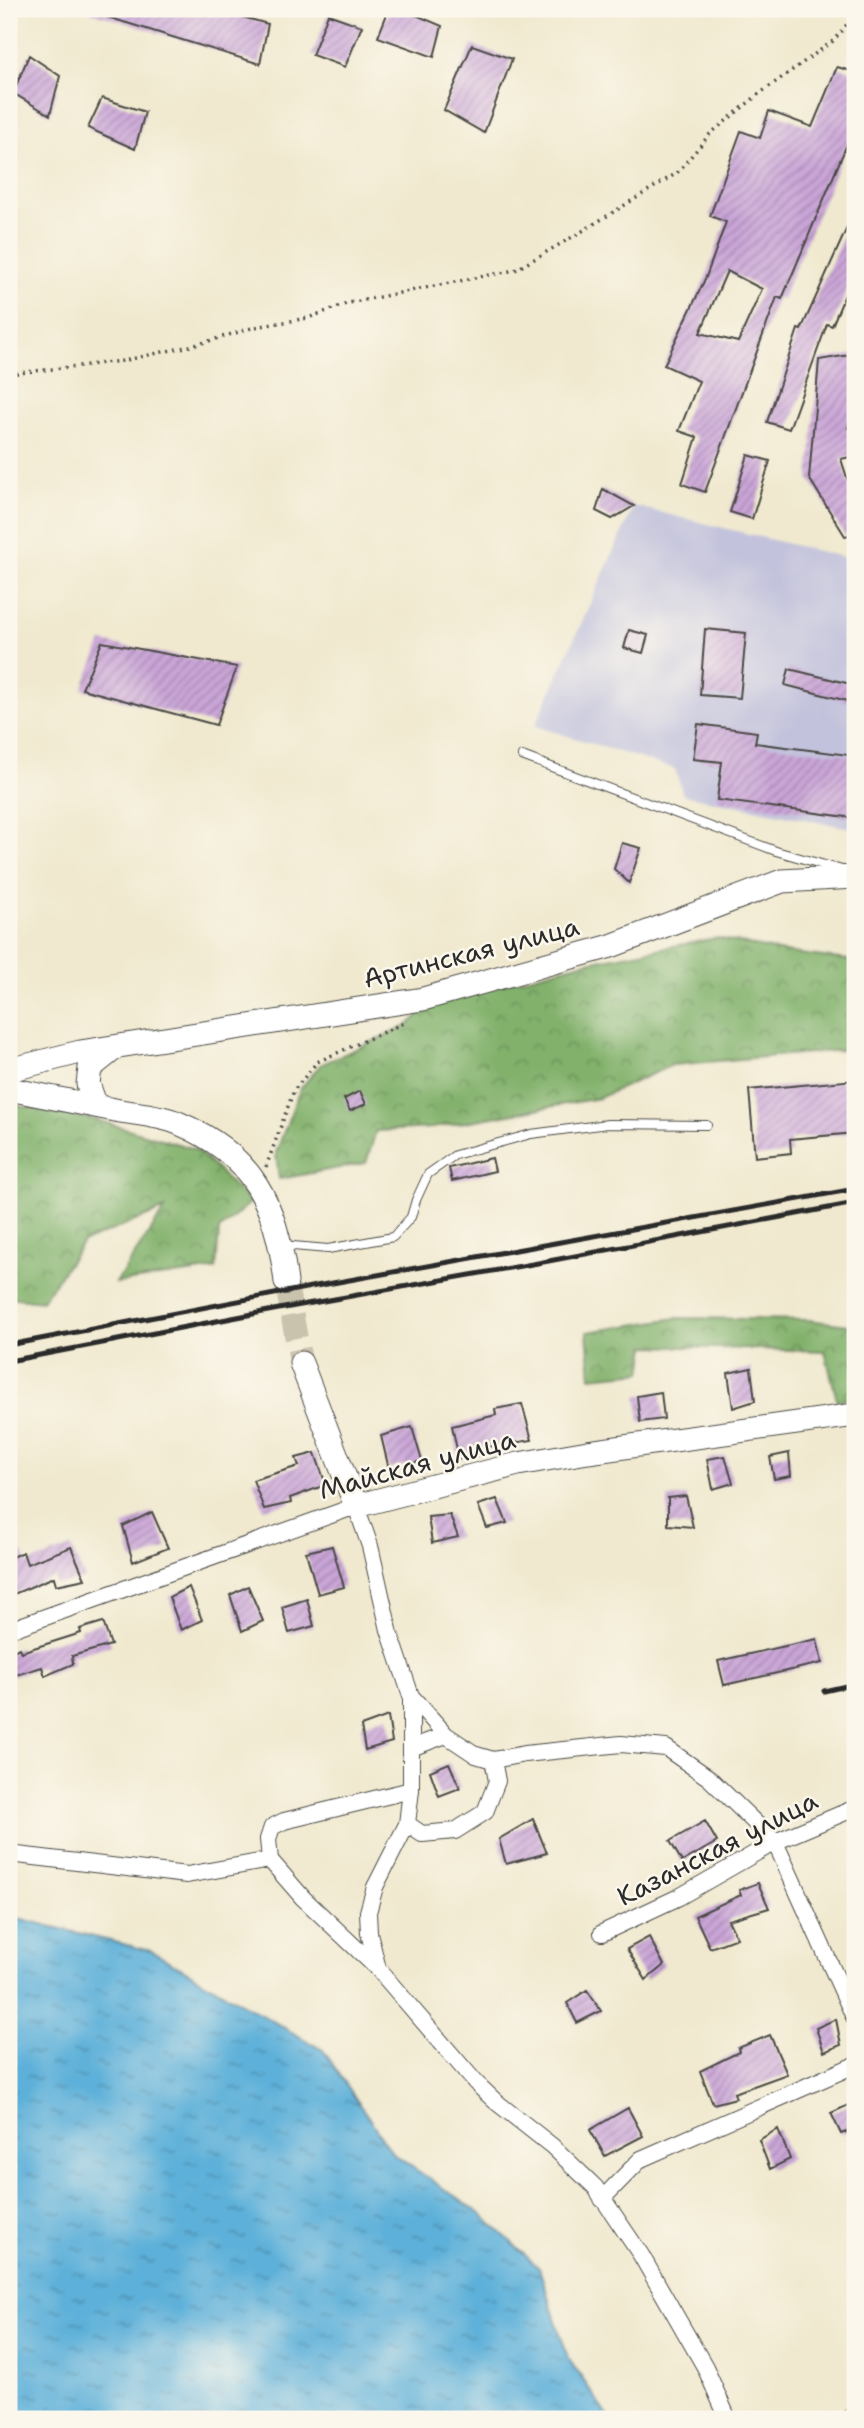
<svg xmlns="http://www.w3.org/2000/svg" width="864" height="2428" viewBox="0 0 864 2428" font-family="'Shantell Sans',sans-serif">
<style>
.industrial{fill:#c2c2dc}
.forest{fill:url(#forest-crowns);stroke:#566e4b;stroke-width:2}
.water{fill:url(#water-ripples);stroke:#446e82;stroke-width:2}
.building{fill:url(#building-hatch);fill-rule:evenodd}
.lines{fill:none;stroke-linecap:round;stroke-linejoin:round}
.secondary-tunnel{stroke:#c9c3ae;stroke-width:23;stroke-dasharray:23 11;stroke-linecap:butt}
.lane-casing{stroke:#494844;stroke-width:10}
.street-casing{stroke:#494844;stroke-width:18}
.secondary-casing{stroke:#494844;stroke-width:25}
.path{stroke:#494844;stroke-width:3.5;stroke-dasharray:2 5;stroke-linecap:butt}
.lane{stroke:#fff;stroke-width:8}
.street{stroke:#fff;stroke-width:16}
.secondary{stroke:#fff;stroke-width:23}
.rail{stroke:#2b2b2b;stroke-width:5}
.labels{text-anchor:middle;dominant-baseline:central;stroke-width:5;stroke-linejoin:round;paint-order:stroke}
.street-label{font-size:26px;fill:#2b2b2b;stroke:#fbf7ec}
</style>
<defs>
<pattern id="forest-crowns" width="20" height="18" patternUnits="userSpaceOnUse" patternTransform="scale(1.75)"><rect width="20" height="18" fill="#81b16b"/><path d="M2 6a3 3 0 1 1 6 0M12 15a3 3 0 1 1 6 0" fill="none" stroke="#6a9058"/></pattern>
<pattern id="water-ripples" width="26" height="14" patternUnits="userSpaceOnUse" patternTransform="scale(1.75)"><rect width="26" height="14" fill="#5db0d9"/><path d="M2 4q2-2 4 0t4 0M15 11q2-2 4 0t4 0" fill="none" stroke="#4d8fb0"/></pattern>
<pattern id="building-hatch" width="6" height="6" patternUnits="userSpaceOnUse" patternTransform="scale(1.75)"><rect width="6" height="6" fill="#caa5d8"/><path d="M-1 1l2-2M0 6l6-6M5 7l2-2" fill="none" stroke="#a487af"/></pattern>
</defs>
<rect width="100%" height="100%" fill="#fbf7ec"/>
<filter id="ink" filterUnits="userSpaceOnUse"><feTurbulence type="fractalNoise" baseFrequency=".0143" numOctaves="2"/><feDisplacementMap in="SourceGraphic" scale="14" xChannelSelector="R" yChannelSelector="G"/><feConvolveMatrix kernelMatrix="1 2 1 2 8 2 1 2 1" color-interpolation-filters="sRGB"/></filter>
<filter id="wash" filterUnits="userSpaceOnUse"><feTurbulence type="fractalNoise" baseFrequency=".00686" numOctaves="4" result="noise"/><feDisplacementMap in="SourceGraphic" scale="28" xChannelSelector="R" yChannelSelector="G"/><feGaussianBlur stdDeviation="1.57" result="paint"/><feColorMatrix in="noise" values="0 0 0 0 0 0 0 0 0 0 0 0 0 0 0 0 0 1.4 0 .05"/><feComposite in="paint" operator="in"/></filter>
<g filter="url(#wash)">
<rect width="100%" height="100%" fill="#f0e9cf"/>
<path class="industrial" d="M634,506L855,560V829L683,795L675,769L535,726Z"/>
<path class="forest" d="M717,938L783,952L855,961V1049L672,1065L599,1098L432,1128L376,1131L366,1163L279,1179L276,1153L300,1089L320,1065L405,1027L434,1002L582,963Z
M9,1104L97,1120L195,1149L251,1202L219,1230L216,1269L116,1283L165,1209L83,1242L42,1301L9,1297Z
M677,1318L808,1320L855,1326V1398L837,1400L825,1351L646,1346L642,1372L591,1377L587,1332Z"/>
<path class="water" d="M9,1916L151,1951L323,2050L393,2154L481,2214L539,2268L568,2358L610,2419H9Z"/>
<g id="blocks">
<path class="building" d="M91,9H213L268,24L260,64L91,12Z
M389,9H402L442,26L434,57L378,37Z
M328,14L362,26L345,67L312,55Z
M472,45L512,59L484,133L444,110Z
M29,55L60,76L50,115L13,93Z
M837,67L855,72V125L782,299L777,297L705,492L682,484L697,437L679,431L699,381L664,365L706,277L726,222L710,216L741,131L760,138L769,111L812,127ZM727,271L762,289L738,342L700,333Z
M102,98L145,112L135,149L88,128Z
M855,210V271L832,326L827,324L789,429L767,422L798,329L801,330Z
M855,354V395L848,428L855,426V456L841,459L852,493L855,492V534L845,536L809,478L819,360Z
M748,455L770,461L752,519L730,512Z
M603,489L634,506L612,519L596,511Z
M705,629L746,633L740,698L700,695Z
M629,630L648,635L643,653L624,648Z
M102,642L237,667L216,725L82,689Z
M789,669L855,685V703L785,685Z
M698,724L757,732L755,743L849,755L848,763L855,764V818L717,800L722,762L693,759Z
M622,843L641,848L629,883L614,869Z
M855,1080V1133L790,1139L791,1153L755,1157L749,1090Z
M360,1091L366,1104L350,1111L344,1099Z
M492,1158L495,1171L452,1181L449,1168Z
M751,1368L755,1401L733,1408L728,1373Z
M661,1392L664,1419L640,1422L637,1396Z
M522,1404L532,1440L487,1447L489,1452L459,1459L452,1426L496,1415L495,1409Z
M412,1427L422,1461L389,1469L381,1436Z
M315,1453L326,1485L290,1498L291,1503L264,1509L253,1480L299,1466L296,1458Z
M789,1453L791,1476L774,1479L770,1457Z
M725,1456L733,1483L713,1489L707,1459Z
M686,1496L693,1527L668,1525V1498Z
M497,1499L507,1523L487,1528L478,1505Z
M152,1512L168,1548L133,1562L123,1526Z
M450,1515L458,1537L432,1543L428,1517Z
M332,1546L344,1587L318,1594L306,1552Z
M71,1547L85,1579L56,1585L54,1577L14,1594L9,1578V1558L23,1552L27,1564Z
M248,1586L263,1621L242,1631L230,1595Z
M189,1587L202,1620L181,1630L169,1597Z
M307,1599L314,1626L289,1633L282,1607Z
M103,1622L111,1645L72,1656L73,1664L45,1676L42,1667L9,1677V1653L19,1648L21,1652L81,1633L80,1629Z
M817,1639L822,1663L724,1685L718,1661Z
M388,1716L392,1742L365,1750L361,1726Z
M449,1763L460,1788L439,1796L430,1771Z
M533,1819L547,1853L506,1864L499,1839Z
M705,1821L717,1842L682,1862L670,1841Z
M758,1883L769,1908L728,1920L737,1938L710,1948L695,1916L741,1895L739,1890Z
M649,1937L664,1965L646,1980L627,1949Z
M587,1990L601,2011L577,2023L567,2003Z
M836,2019L841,2045L824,2052L816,2028Z
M770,2035L787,2074L734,2093L736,2098L713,2104L700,2071L739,2052L738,2048Z
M855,2102V2129L841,2134L831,2113Z
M628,2108L643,2136L605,2156L590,2130Z
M778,2129L790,2159L770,2169L759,2140Z"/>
</g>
</g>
<g filter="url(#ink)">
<use href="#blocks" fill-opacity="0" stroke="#494844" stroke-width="2"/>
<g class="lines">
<path class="secondary-tunnel" d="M286,1282L301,1363"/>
<g class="lane-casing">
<path id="lane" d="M522,756L776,851L842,870
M281,1245L328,1249L393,1237L411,1217L416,1200L428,1174L455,1155L531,1134L608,1124L707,1125"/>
</g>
<g class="street-casing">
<path id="street" d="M9,1630L356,1506L370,1546L389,1630L411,1696V1790L407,1824L375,1887L368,1912L369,1933L378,1969L476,2083L495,2101L552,2146L595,2187L641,2255L705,2367L728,2419
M411,1696L446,1735L476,1755L493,1760L525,1754L621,1744L666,1748L709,1778L775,1842L855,2019
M411,1748L446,1735
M407,1824L422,1834L455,1831L485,1812L497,1781L493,1760
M9,1854L187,1875L270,1860
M602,1933L679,1897L775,1842L855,1808
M377,1968L303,1898L270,1860L268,1839L272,1827L284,1821L411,1790
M602,2199L641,2159L855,2065
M848,2419L855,2415"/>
</g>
<g class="secondary-casing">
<path id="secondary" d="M9,1070L80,1052L423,999L611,946L782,881L855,877
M9,1089C44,1096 79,1103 115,1110C135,1114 159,1115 178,1123C253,1154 277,1205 286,1282
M96,1106L88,1084L90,1068L115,1048
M301,1363L356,1506L518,1464L588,1452L855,1415"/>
</g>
<path class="path" d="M9,374L122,361L199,344L255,327L308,318L349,303L515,270L576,235L677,173L710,134L759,94L833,41L855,15
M266,1167L294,1090L317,1062L406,1022"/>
<use href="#lane" class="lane"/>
<use href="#street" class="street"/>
<use href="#secondary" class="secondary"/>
<path class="rail" d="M9,1345L316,1286L855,1189
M9,1361L284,1308L538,1263L855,1203
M824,1691L855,1684"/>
</g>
</g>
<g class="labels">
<g class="street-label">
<text transform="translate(471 952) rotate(-14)">Артинская улица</text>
<text transform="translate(417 1464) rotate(-15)">Майская улица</text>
<text transform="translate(717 1848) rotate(-27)">Казанская улица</text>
</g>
</g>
<rect width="864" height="2428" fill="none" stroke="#fbf7ec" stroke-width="35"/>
</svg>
